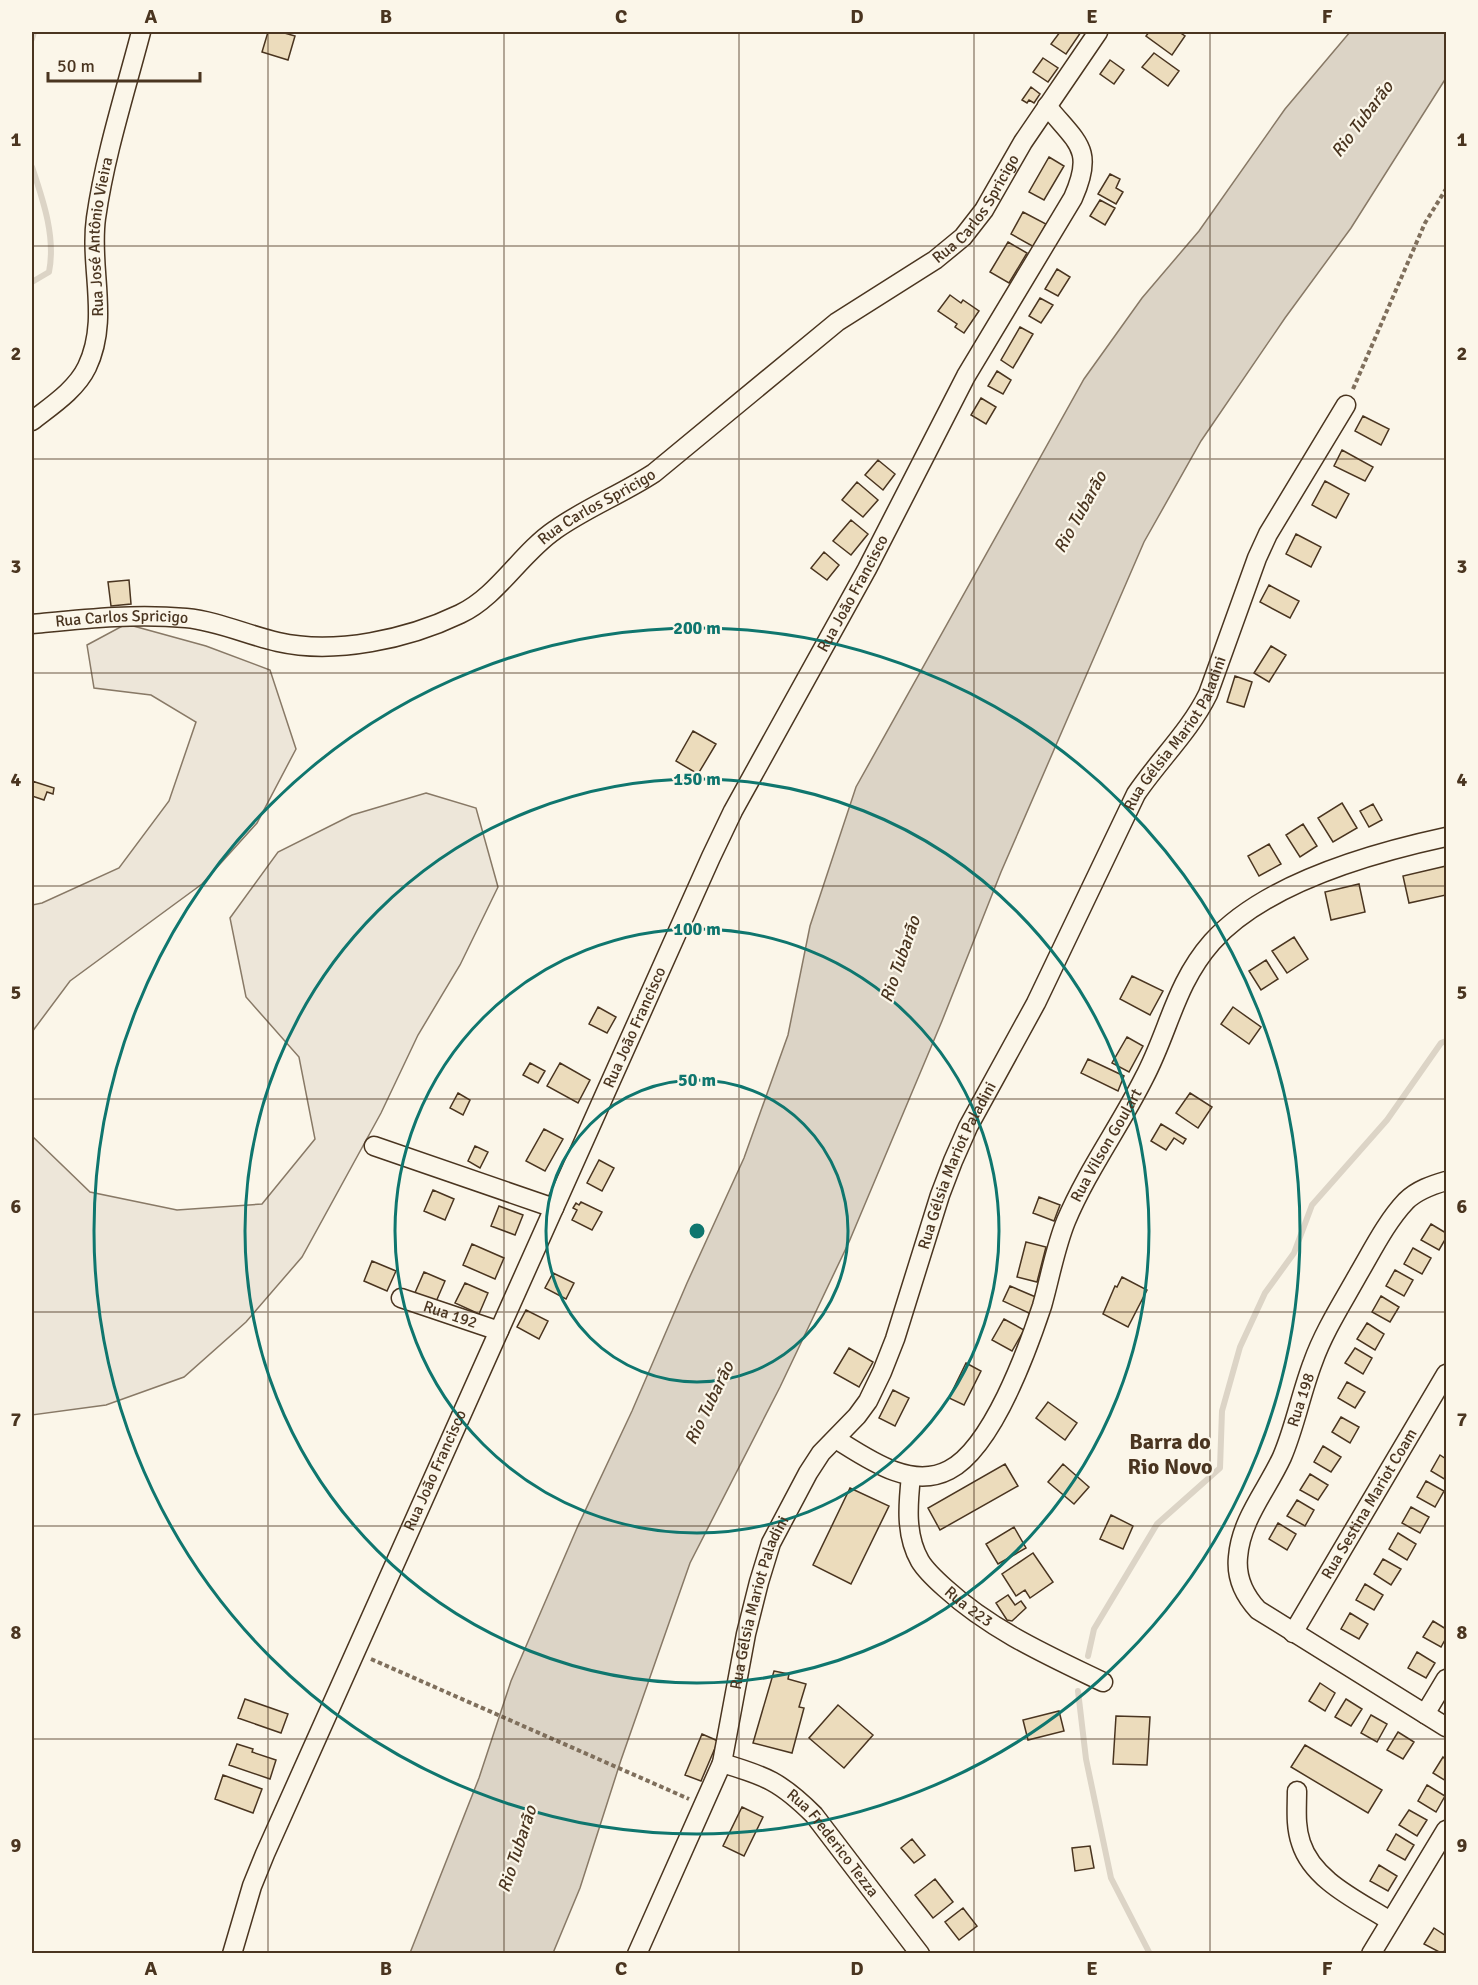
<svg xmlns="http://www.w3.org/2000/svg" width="1478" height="1985" viewBox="0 0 1478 1985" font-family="Signika,sans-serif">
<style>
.green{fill:#ede6d9;stroke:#887966;stroke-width:1.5}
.water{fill:#dcd4c6;stroke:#887966;stroke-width:1.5}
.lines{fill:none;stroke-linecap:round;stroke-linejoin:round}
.stream{stroke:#dcd4c6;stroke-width:6}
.building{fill:#ecdcbc;stroke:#4a3520;stroke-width:1.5}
.street-casing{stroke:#4a3520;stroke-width:21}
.path{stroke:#7f6f5c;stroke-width:4;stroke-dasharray:4.5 3;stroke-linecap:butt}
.street{stroke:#fbf6e9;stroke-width:18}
.grid{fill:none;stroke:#4a3520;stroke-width:1.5;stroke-opacity:0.55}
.ring{fill:none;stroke:#0f766e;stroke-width:3}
.labels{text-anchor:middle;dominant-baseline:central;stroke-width:4.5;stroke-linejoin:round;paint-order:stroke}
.street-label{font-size:16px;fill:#4a3520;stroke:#fbf6e9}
.water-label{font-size:18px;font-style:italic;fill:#4a3520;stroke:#fbf6e9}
.district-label{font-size:22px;font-weight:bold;fill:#4a3520;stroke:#fbf6e9}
.centre{fill:#0f766e;stroke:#fbf6e9;stroke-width:3}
.ring-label{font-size:18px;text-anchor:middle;font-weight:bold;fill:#0f766e;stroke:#fbf6e9;stroke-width:4.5;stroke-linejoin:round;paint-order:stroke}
.neatline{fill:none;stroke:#4a3520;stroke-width:2}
.grid-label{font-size:20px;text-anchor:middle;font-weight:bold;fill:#4a3520}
</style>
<rect width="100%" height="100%" fill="#fbf6e9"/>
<path class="green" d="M126,624L206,646L270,670L296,749L257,823L202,884L70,981L32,1032V905L42,903L119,868L169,801L196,722L151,695L94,688L87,645Z
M426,793L476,808L498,887L460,965L418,1035L381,1113L302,1257L246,1322L184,1377L106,1405L32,1415V1136L90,1192L177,1210L262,1204L315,1139L299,1057L246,997L230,918L278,852L352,815Z"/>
<path class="water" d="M1350,32H1446V78L1351,228L1285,318L1201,441L1144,542L1001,872L942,1021L849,1242L780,1387L690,1563L621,1760L580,1888L553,1953H410L479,1778L511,1681L577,1528L632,1411L687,1283L744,1158L788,1035L810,926L856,787L1084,379L1142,298L1199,231L1285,109Z"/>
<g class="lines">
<path class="stream" d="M32,39L34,32
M32,167C43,200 56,237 49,272L32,282
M1088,1656L1094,1629L1157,1524L1220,1468L1222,1411L1240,1347L1265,1293L1294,1253L1312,1205L1387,1120L1441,1043L1446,1041
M1078,1691L1086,1759L1111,1878L1150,1954"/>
</g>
<path class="building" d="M268,32H281L295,36L288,60L262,52Z
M1060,32H1081L1066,54L1051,44Z
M1149,32H1179L1185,36L1172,55L1146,36Z
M1154,53L1179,71L1168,86L1142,67Z
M1043,58L1058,68L1048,82L1033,72Z
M1110,60L1124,70L1114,84L1100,74Z
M1031,87L1040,94L1034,103L1029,100L1027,103L1022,100Z
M1049,157L1064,166L1044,200L1029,192Z
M1110,174L1120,179L1116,188L1123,192L1116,204L1098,194Z
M1100,200L1115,208L1105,225L1090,216Z
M1023,212L1046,224L1034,247L1011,234Z
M1008,242L1027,253L1009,283L990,272Z
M1057,269L1070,277L1058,296L1045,289Z
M950,295L961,303L963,300L979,311L964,333L955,327L957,324L938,311Z
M1040,298L1053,305L1041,323L1029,316Z
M1020,327L1033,334L1013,368L1001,360Z
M997,371L1011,380L1003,394L988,386Z
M981,398L996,407L986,424L971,415Z
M1363,416L1389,429L1381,445L1355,431Z
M1342,450L1373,467L1365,481L1334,466Z
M878,460L895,474L883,490L865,475Z
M1325,481L1349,494L1336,518L1312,505Z
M857,482L878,500L863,517L842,500Z
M851,520L868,534L851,555L833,541Z
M1296,534L1321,547L1311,567L1286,554Z
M824,552L839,565L827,580L811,568Z
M129,580L131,604L111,606L108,582Z
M1269,585L1299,601L1290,618L1260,602Z
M1271,646L1286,655L1269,682L1254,673Z
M1235,676L1252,682L1244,707L1227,702Z
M693,731L716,744L698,774L676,761Z
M32,781L54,788L53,794L47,792L44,800L32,796Z
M1342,803L1357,828L1333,842L1318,818Z
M1373,804L1382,820L1369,827L1360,811Z
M1303,824L1317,846L1300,857L1286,835Z
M1269,844L1281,864L1259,876L1248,856Z
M1446,866V895L1409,903L1403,876Z
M1359,884L1365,912L1331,920L1325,892Z
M1294,937L1308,959L1287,973L1272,951Z
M1266,960L1278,979L1261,990L1249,971Z
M1132,976L1163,991L1150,1015L1120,999Z
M598,1007L616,1017L607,1033L589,1024Z
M1233,1007L1261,1027L1249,1044L1221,1024Z
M1127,1037L1143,1046L1129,1072L1112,1063Z
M1088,1059L1124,1076L1118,1091L1081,1073Z
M530,1063L545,1071L538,1083L523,1075Z
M560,1063L590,1080L578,1103L547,1086Z
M458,1093L470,1100L463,1115L450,1108Z
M1190,1093L1212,1107L1198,1128L1176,1113Z
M1161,1124L1186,1139L1183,1144L1174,1138L1166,1150L1151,1141Z
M544,1129L563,1139L545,1171L526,1161Z
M475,1146L488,1152L480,1168L468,1161Z
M599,1160L614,1168L602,1191L587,1183Z
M433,1190L454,1199L445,1220L424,1211Z
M1039,1197L1060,1205L1054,1221L1033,1213Z
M581,1202L602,1212L592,1230L572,1220L577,1210L573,1208L576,1203L579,1205Z
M499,1206L523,1215L515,1235L491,1226Z
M1431,1224L1446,1233V1238L1439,1250L1421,1240Z
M1026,1242L1046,1247L1037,1282L1017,1277Z
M472,1244L504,1258L495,1279L463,1265Z
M1413,1248L1431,1258L1422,1274L1404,1264Z
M372,1261L396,1271L387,1291L364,1281Z
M1395,1270L1413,1280L1404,1296L1386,1286Z
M424,1272L445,1281L435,1304L414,1295Z
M553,1273L574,1283L566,1299L545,1288Z
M1122,1277L1147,1290L1128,1327L1103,1314L1115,1286L1117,1287Z
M465,1283L488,1293L479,1314L455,1303Z
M1010,1286L1038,1298L1031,1314L1003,1301Z
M1381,1296L1399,1307L1390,1322L1372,1312Z
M526,1310L548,1321L539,1339L517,1327Z
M1004,1319L1024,1330L1012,1351L992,1340Z
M1367,1323L1384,1334L1375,1350L1357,1339Z
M849,1348L873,1362L859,1387L834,1373Z
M1355,1348L1372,1358L1363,1374L1345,1363Z
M966,1363L981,1371L964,1405L949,1398Z
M1347,1382L1365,1392L1355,1408L1338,1398Z
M893,1390L909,1398L895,1426L879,1418Z
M1048,1402L1077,1423L1065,1440L1036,1418Z
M1341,1417L1359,1427L1350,1443L1332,1432Z
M1323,1446L1341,1457L1331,1472L1314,1462Z
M1440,1455L1446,1459V1480L1431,1471Z
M1005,1464L1018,1486L940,1530L928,1508Z
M1063,1464L1089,1487L1074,1504L1048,1482Z
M1310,1474L1328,1485L1318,1500L1300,1490Z
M1426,1481L1444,1491L1435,1507L1417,1497Z
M850,1488L889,1506L851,1584L813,1565Z
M1297,1500L1314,1510L1305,1526L1287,1516Z
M1411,1507L1429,1517L1420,1533L1402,1523Z
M1111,1515L1133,1526L1123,1549L1100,1539Z
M1278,1523L1296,1534L1287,1550L1269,1539Z
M1014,1527L1026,1548L998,1564L986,1544Z
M1398,1533L1416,1544L1407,1560L1389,1549Z
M1033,1553L1053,1582L1030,1598L1025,1590L1016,1596L1002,1574Z
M1383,1559L1401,1569L1391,1585L1374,1574Z
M1365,1584L1383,1595L1374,1610L1356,1600Z
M1008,1595L1015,1605L1021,1601L1026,1608L1012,1621L1007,1620L996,1603Z
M1350,1613L1368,1624L1359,1639L1341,1629Z
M1433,1621L1446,1629V1638L1441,1647L1423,1637Z
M1417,1652L1435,1663L1426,1678L1408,1668Z
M774,1671L789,1674L788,1679L806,1684L799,1707L804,1708L792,1753L753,1743Z
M1320,1683L1335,1693L1325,1711L1309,1701Z
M245,1699L288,1714L281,1733L238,1718Z
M1346,1699L1362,1709L1351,1726L1335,1717Z
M838,1705L873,1735L844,1768L809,1738Z
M1059,1711L1064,1731L1028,1740L1023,1720Z
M1371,1715L1387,1724L1377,1742L1361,1733Z
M1116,1716L1150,1717L1147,1765L1113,1764Z
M1398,1732L1414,1742L1403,1759L1387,1750Z
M702,1734L718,1741L701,1781L685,1775Z
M237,1744L253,1749L252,1752L276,1760L270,1779L229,1765Z
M1305,1745L1382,1790L1368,1813L1291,1767Z
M1443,1757L1446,1760V1781L1433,1773Z
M223,1775L262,1789L253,1813L215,1799Z
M1427,1785L1445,1796L1436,1812L1418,1801Z
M742,1807L763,1817L744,1856L723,1846Z
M1409,1810L1427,1820L1417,1836L1399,1825Z
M1396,1834L1414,1845L1405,1860L1387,1850Z
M912,1839L925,1855L914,1863L901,1848Z
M1090,1846L1094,1868L1075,1871L1072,1848Z
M1379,1865L1397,1876L1388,1891L1370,1881Z
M935,1879L953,1902L933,1918L915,1895Z
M963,1908L977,1926L959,1940L945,1922Z
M1434,1928L1446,1936V1947L1443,1954L1424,1944Z"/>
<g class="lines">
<g class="street-casing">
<g id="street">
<path id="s1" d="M32,421C51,406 76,390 87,367C110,319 89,268 96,218C105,155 125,93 141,32"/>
<path id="s2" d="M32,624C83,619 134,613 186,618C218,621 247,635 278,642C335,655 408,639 460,614C497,597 521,553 555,530C586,508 622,494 654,473L837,322L935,260L963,237L984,210L1023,142L1098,32"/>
<path d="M374,1146L554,1208"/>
<path d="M1446,1181C1432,1185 1417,1190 1406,1201C1387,1221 1373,1249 1359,1273C1343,1302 1324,1331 1313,1362C1301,1393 1295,1427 1282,1457C1267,1490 1241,1519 1238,1557C1236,1577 1244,1595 1258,1610L1446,1727"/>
<path id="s3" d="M401,1298L499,1331"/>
<path id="s4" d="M836,1439C868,1459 911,1490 949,1470C992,1448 1027,1351 1042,1306C1050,1278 1055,1248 1066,1221C1087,1171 1120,1126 1144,1078C1169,1031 1175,984 1212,942C1264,884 1372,853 1446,837"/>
<path id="s5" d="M911,1476C908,1504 905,1535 920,1561C926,1571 936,1580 945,1588C991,1630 1047,1655 1103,1682"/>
<path id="s6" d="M1293,1633L1446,1374"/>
<path d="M1425,1714L1446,1679"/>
<path id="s7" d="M722,1763C766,1776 781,1782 814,1815L920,1954"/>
<path d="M1297,1791C1297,1808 1295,1826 1301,1843C1313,1881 1359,1901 1390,1921"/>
<path id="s8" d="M232,1954L252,1886L265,1854C411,1520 563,1189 711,857L733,811L867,569L966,376L1073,198C1095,149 1077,143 1047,106"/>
<path id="s9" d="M637,1954L722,1763L746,1634L759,1582L771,1543L808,1473L821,1453L857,1416L868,1401L882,1372L895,1339L940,1195L953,1161L968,1127L1036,1003L1136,794C1159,760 1190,731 1208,694L1257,558L1268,534L1346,405"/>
<path d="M1371,1954L1446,1830"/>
</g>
</g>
<path class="path" d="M1353,389L1425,223L1446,189
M371,1659L689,1799"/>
<use href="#street" class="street"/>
</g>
<path class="grid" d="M268,32V1954M504,32V1954M739,32V1954M974,32V1954M1210,32V1954M32,246H1446M32,459H1446M32,673H1446M32,886H1446M32,1099H1446M32,1312H1446M32,1526H1446M32,1739H1446"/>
<g class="ring">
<circle cx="697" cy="1231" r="151"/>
<circle cx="697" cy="1231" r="302"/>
<circle cx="697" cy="1231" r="452"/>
<circle cx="697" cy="1231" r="603"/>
</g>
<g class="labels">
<g class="street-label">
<text stroke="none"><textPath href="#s2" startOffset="1098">Rua Carlos Spricigo</textPath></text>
<text stroke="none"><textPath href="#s1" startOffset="210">Rua José Antônio Vieira</textPath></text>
<text stroke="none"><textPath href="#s2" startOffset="612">Rua Carlos Spricigo</textPath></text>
<text stroke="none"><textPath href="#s8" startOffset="1497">Rua João Francisco</textPath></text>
<text stroke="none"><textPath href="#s2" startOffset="90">Rua Carlos Spricigo</textPath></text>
<text stroke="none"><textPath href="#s9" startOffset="1346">Rua Gélsia Mariot Paladini</textPath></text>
<text stroke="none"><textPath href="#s8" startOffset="1011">Rua João Francisco</textPath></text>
<text stroke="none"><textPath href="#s4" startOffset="489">Rua Vilson Goulart</textPath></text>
<text stroke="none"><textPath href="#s9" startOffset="860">Rua Gélsia Mariot Paladini</textPath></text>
<text stroke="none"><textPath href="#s3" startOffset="52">Rua 192</textPath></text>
<text transform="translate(1301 1400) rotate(-72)">Rua 198</text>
<text stroke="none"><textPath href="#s8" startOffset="525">Rua João Francisco</textPath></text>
<text stroke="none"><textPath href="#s6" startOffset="150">Rua Sestina Mariot Coam</textPath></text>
<text stroke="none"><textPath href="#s9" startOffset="374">Rua Gélsia Mariot Paladini</textPath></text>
<text stroke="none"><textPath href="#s5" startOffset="154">Rua 223</textPath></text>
<text stroke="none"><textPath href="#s7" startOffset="141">Rua Frederico Tezza</textPath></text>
</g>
<g class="water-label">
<text transform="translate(1362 119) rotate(-53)">Rio Tubarão</text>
<text transform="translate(1080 512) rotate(-61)">Rio Tubarão</text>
<text transform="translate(900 959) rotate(-71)">Rio Tubarão</text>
<text transform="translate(709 1403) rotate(-64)">Rio Tubarão</text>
<text transform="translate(517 1849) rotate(-72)">Rio Tubarão</text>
</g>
<g class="district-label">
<text x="1170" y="1441">Barra do<tspan x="1170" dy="25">Rio Novo</tspan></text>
</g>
</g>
<circle cx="697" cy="1231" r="9" class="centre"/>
<g class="ring-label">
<text x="697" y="634">200 m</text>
<text x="697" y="785">150 m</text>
<text x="697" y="935">100 m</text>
<text x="697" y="1086">50 m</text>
</g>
<rect width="1478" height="1985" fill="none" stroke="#fbf6e9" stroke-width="66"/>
<path d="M48 72v9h152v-9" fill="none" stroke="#4a3520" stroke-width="3"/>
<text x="57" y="72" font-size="18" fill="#4a3520" stroke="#fbf6e9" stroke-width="4.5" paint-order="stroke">50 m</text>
<rect x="33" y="33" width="1412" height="1919" class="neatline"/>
<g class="grid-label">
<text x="151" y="23">A</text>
<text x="386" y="23">B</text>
<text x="621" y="23">C</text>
<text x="857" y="23">D</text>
<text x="1092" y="23">E</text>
<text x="1327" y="23">F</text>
<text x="16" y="146">1</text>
<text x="1462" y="146">1</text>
<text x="16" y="360">2</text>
<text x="1462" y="360">2</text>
<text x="16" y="573">3</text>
<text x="1462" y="573">3</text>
<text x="16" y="786">4</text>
<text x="1462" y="786">4</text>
<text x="16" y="999">5</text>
<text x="1462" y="999">5</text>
<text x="16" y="1213">6</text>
<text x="1462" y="1213">6</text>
<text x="16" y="1426">7</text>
<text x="1462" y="1426">7</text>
<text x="16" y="1639">8</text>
<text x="1462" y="1639">8</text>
<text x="16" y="1852">9</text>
<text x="1462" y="1852">9</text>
<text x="151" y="1975">A</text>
<text x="386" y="1975">B</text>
<text x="621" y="1975">C</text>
<text x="857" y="1975">D</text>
<text x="1092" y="1975">E</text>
<text x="1327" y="1975">F</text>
</g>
</svg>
